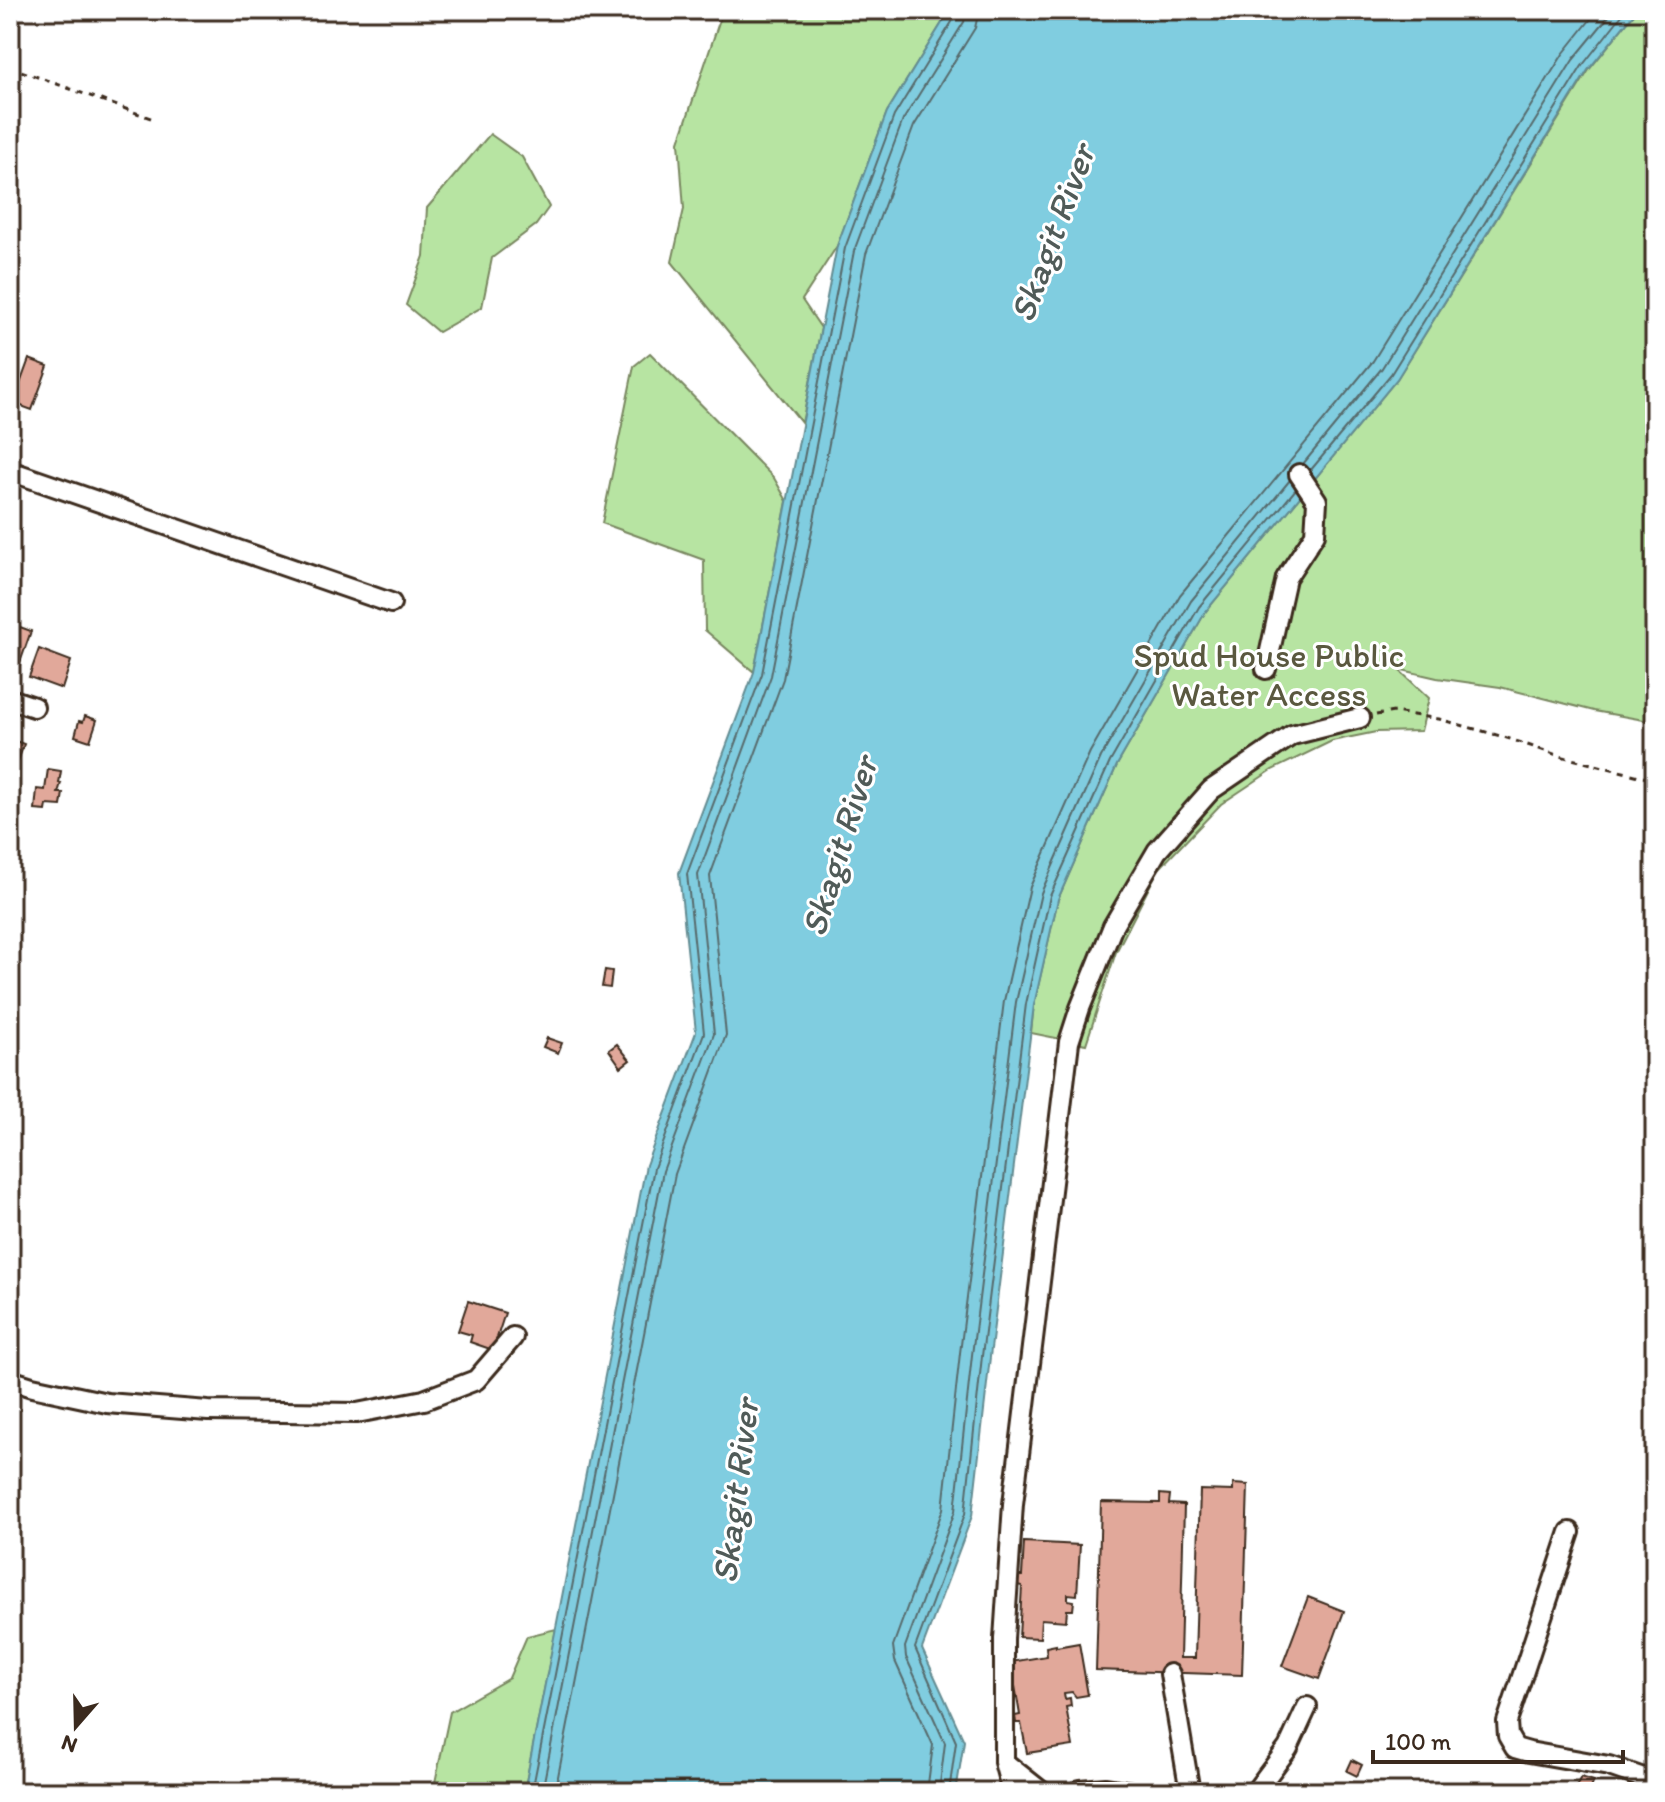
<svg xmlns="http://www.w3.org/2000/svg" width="1665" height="1802" viewBox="0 0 1665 1802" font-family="Itim,sans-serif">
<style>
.green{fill:#b7e4a2;stroke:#798760;stroke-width:2}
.water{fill:#80cde0;stroke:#648c92;stroke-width:2}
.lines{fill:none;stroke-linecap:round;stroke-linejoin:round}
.shore{stroke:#576b6c;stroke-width:2}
.building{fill:#e1a89a;stroke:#3b2a1e;stroke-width:2}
.minor-casing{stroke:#3b2a1e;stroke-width:24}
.path{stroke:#3b2a1e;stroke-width:3;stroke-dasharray:6 6;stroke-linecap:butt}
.minor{stroke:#fff;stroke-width:18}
.labels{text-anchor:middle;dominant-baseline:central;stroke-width:6;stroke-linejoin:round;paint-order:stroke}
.park-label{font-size:34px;fill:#5a583f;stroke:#fff}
.water-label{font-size:36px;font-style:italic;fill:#505b58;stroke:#fff}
</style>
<rect width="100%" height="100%" fill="#fff"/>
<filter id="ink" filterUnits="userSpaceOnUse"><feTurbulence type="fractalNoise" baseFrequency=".0125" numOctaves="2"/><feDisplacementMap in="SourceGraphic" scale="16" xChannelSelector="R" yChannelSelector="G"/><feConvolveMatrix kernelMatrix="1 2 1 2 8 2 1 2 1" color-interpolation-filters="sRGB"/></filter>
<g filter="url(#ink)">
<path class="green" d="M723,10H950L887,112L837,246L802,300L821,328L802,423L672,262L684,209L679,142Z
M1637,10H1655V722L1594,711L1500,687L1437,678L1398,669L1429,698L1421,731L1376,732L1332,741L1272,770L1221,804L1158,870L1116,952L1086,1044L1031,1033L1034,1004L1058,899L1117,765L1206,611L1397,379L1589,70Z
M490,134L522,157L549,207L536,225L492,258L482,307L438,332L406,305L424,256L427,208Z
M650,353L774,478L787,501L754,672L705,630L704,560L602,523L634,366Z
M556,1629L524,1792H433L450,1712L509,1678L527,1636Z"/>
<path class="water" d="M950,10H1637L1588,70L1397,379L1206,611L1117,765L1058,899L1034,1005L990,1357L972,1516L922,1649L964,1741L956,1792H524L646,1165L696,1032L679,873L754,672L837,246L887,112Z"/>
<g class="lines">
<path class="shore" d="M1303,464L1382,368L1573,60L1614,10
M1310,471L1391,374L1582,66L1626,10
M532,1792L654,1168L704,1033L687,874L762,674L845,248L894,116L955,17L956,10
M542,1792L663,1171L714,1034L698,875L771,676L854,251L903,120L964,22L967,10
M555,1792L675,1174L726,1035L710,876L783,679L866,254L914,126L975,28L979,10
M927,1792L933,1745L895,1661L893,1646L943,1509L960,1353L1004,1001L1030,887L1090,752L1180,595L1373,361L1563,54L1598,10
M939,1792L945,1743L906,1657L905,1647L955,1511L972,1355L1016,1002L1041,893L1101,757L1191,601L1290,480
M949,1792L956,1742L915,1648L965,1514L982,1356L1026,1004L1050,896L1110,762L1199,607L1296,489"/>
</g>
<path class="building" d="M29,359L48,366L32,410L13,403Z
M20,627L31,631L14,680L10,679V657Z
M39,649L71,661L62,689L29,677Z
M85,716L97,720L90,741L75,736L79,721L83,722Z
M10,739L24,744L13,775L10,774Z
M48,769L61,771L59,783H61L58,793H63L61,806L47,805L46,811L35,810L37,789L45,790Z
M605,970L612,971L610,988L602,987Z
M547,1038L562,1043L558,1053L543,1047Z
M617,1044L630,1060L621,1067L609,1050Z
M468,1301L505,1313L493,1350L470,1342L472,1335L458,1331Z
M1233,1484L1248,1485L1242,1675L1096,1670L1101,1502L1160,1503V1494L1170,1495L1169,1504L1184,1505L1180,1658H1195L1200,1490L1233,1491Z
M1024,1542L1080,1545L1077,1595L1068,1594V1600L1074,1601L1073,1610H1067L1066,1621L1041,1619L1040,1638L1019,1637L1022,1586L1017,1585L1018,1576H1022Z
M1308,1597L1344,1611L1319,1679L1282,1666Z
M1079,1643L1088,1695L1076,1697L1072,1692L1064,1693L1065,1699L1070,1698L1071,1706L1066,1707L1073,1746L1027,1753L1021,1723H1016L1015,1716L1020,1715L1011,1662L1047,1656L1046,1647L1056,1645V1647Z
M1352,1760L1362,1765L1357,1776L1347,1771Z
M1581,1777L1594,1781L1589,1792L1574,1790Z"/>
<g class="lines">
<g class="minor-casing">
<path id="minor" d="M10,471L391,603
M1266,669L1286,578L1315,534L1317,501L1299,474
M10,699L34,707
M10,1380L32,1387L107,1403L208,1411L357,1413L424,1400L476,1380L513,1337
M1570,1532L1507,1722L1508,1736L1515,1748L1529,1752L1609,1766L1655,1782
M1170,1674L1190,1792
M1004,1762L1012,1792
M1042,1792L1004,1762V1639L1013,1504L1069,1042L1080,1008L1113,926L1157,851L1211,790L1292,735L1360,718
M1078,1792L1080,1790L1106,1788L1133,1792
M1255,1792L1288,1748L1307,1707"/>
</g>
<path class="path" d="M10,67L156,120
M1376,715L1394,712L1439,719L1504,737L1560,756L1655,780"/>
<use href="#minor" class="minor"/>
</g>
</g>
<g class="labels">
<g class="park-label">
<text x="1269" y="655">Spud House Public<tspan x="1269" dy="39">Water Access</tspan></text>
</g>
<g class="water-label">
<text transform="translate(1052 233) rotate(-70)">Skagit River</text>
<text transform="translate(839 846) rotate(-73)">Skagit River</text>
<text transform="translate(735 1491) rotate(-83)">Skagit River</text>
</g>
</g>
<rect width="1665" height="1802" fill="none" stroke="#fff" stroke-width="40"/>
<rect x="20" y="20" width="1625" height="1762" fill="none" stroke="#3b2a1e" stroke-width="3" filter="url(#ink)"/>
<g transform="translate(76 1726) rotate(200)" stroke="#ffffff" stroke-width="6" paint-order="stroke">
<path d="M0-6L14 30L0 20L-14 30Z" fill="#3b2a1e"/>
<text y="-12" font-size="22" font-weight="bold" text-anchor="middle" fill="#3b2a1e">N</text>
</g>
<path d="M1373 1750v12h250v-12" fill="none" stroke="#3b2a1e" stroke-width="4"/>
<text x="1385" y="1750" font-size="24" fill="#3b2a1e" stroke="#ffffff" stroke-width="6" paint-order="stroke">100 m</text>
</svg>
